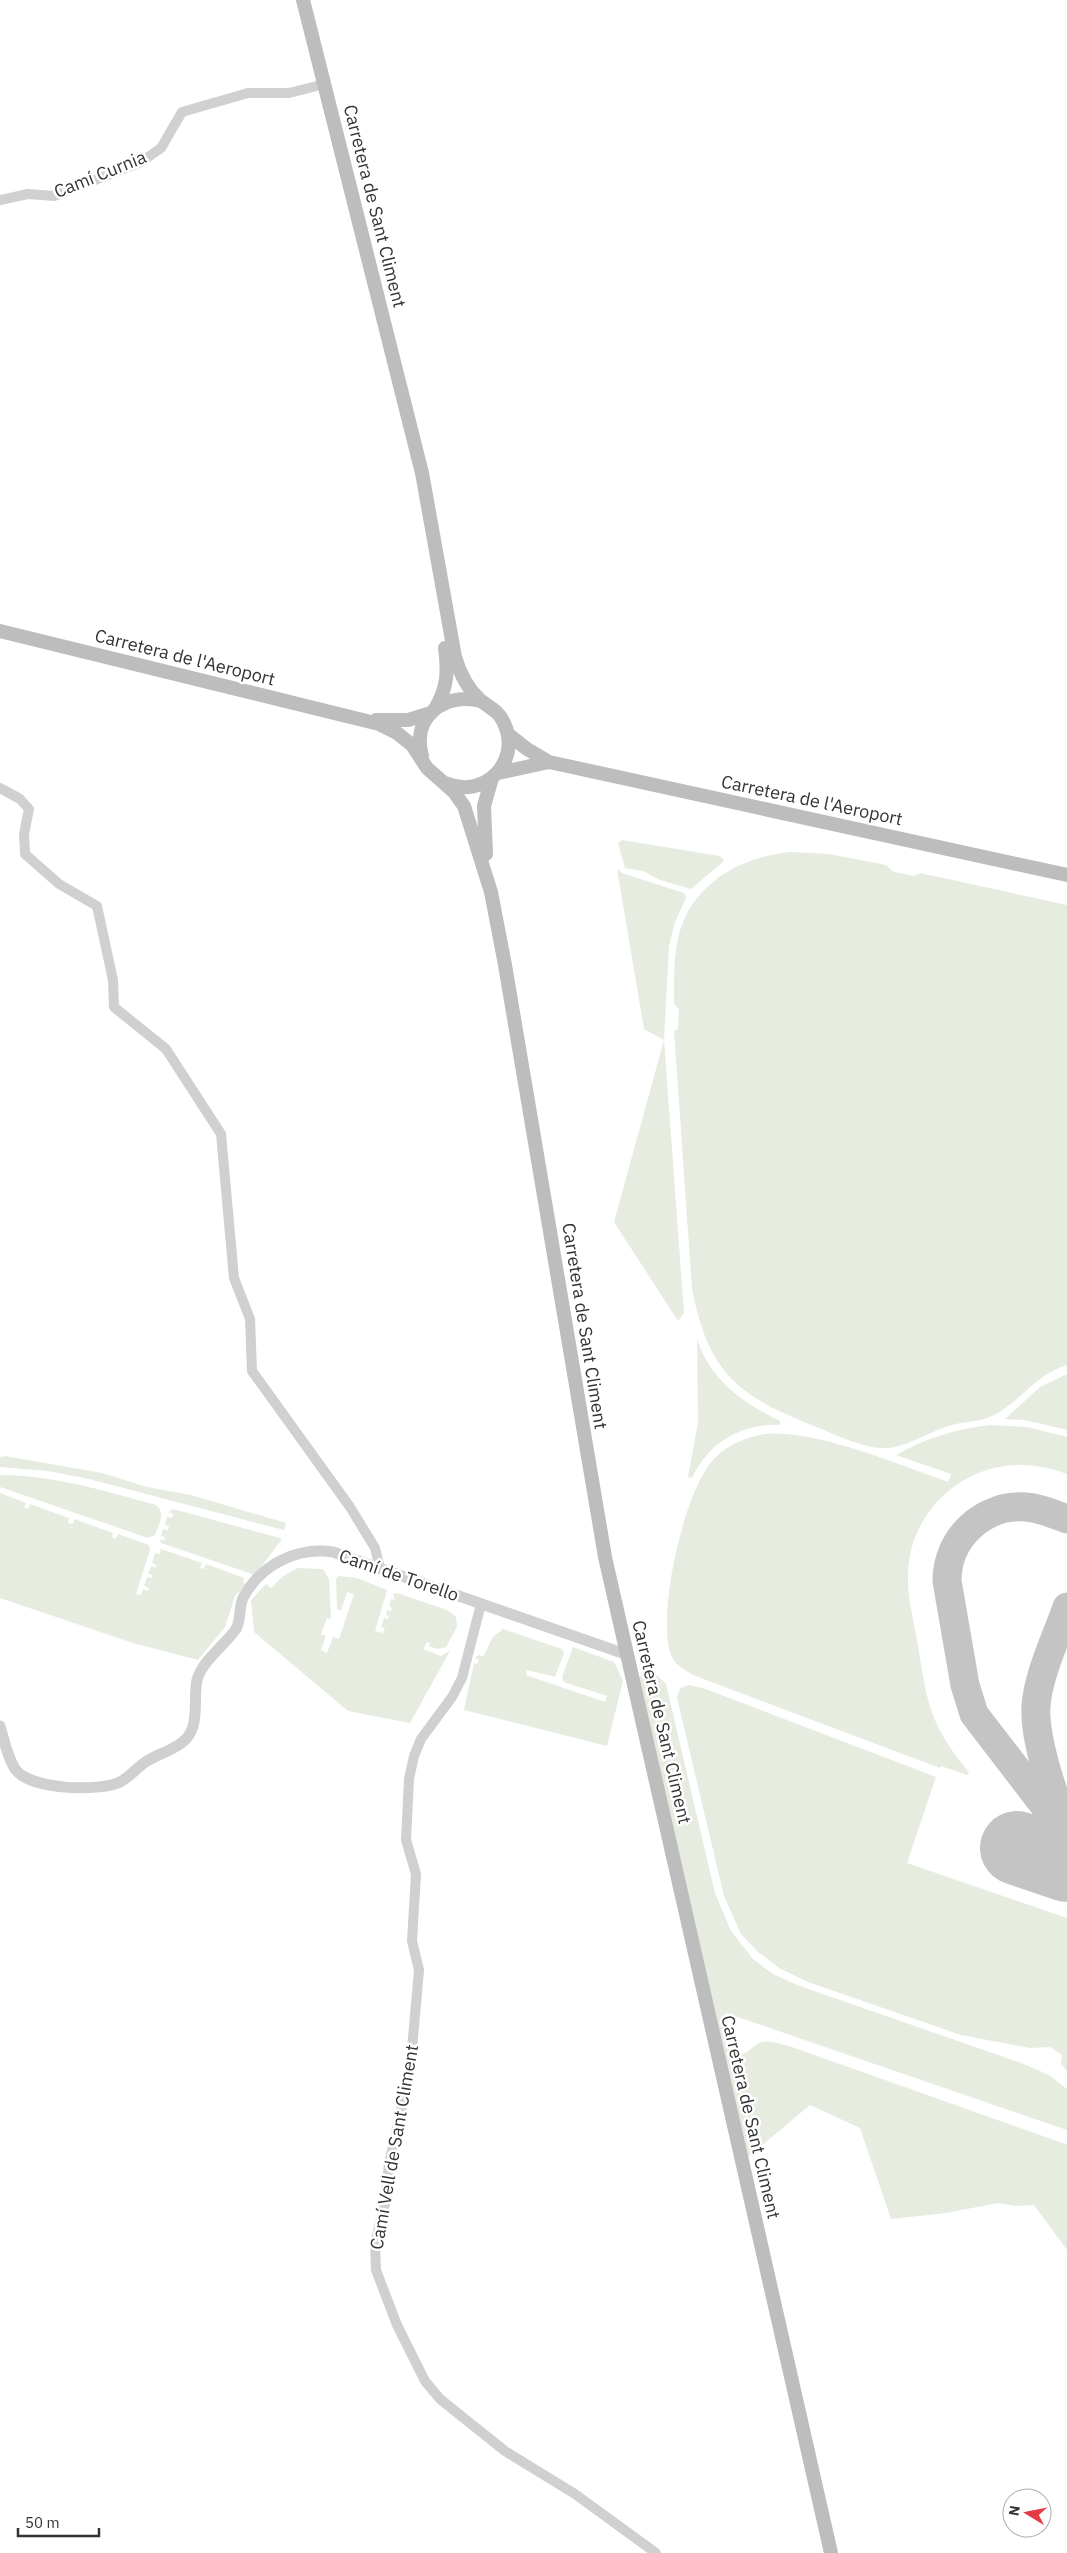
<svg xmlns="http://www.w3.org/2000/svg" width="1067" height="2553" viewBox="0 0 1067 2553" font-family="'IBM Plex Sans',sans-serif">
<style>
.green{fill:#e6ecdf}
.lines{fill:none;stroke-linecap:round;stroke-linejoin:round}
.taxiway{stroke:#c4c4c4;stroke-width:29}
.runway{stroke:#c4c4c4;stroke-width:74}
.minor{stroke:#d0d0d0;stroke-width:10}
.tertiary{stroke:#d0d0d0;stroke-width:11}
.secondary{stroke:#bdbdbd;stroke-width:14}
.labels{text-anchor:middle;dominant-baseline:central;stroke-width:5;stroke-linejoin:round;paint-order:stroke}
.street-label{font-size:18px;fill:#333;stroke:#fff}
</style>
<rect width="100%" height="100%" fill="#fff"/>
<path class="green" d="M622,840L720,856L724,861L691,889L660,880L643,871L625,868L618,843Z
M791,852L829,854L886,865L894,872L914,876L920,873L1067,905V1365C1032,1376 1022,1402 992,1416C980,1422 965,1421 952,1425C929,1431 904,1450 880,1448C863,1447 835,1435 819,1428C740,1397 709,1376 692,1289L674,1031L678,1029L679,1010L674,1003C674,977 673,947 683,922C701,878 746,856 791,852Z
M617,869L622,873L684,893L686,898L675,922L669,946L664,1040L684,1313L678,1321L614,1222L664,1040L644,1029Z
M697,1339C711,1381 742,1402 780,1421V1425C741,1423 708,1443 692,1478L688,1477L698,1422Z
M1067,1374V1430L1025,1420L1005,1419L1040,1387Z
M990,1425L1027,1427L1067,1437V1474C1034,1462 1000,1461 968,1478C933,1496 909,1533 908,1573C907,1595 913,1618 917,1640C927,1700 928,1723 969,1772L967,1775L941,1766L940,1768L693,1675C685,1670 675,1665 671,1655C656,1616 684,1491 713,1460C723,1448 740,1440 755,1436C803,1423 901,1466 948,1482L951,1474L896,1455C926,1438 956,1429 990,1425Z
M5,1456L102,1473L147,1487L191,1495L286,1523L284,1530L89,1479L48,1471L0,1467V1457Z
M0,1475C53,1475 105,1491 156,1505C166,1513 159,1524 155,1535L148,1538L0,1487Z
M0,1493L26,1503L24,1507L28,1509L30,1504L69,1518L68,1523L73,1524L74,1519L113,1533L112,1537L116,1539L118,1534L149,1545L150,1550L136,1594L141,1595L143,1589L148,1591L149,1588L144,1586L147,1577L152,1578L153,1575L148,1574L151,1566L156,1568V1565L152,1563L155,1553L160,1554L161,1550L158,1548L202,1563L200,1568L204,1569L206,1564L244,1578L243,1583L246,1584L235,1596L225,1627L198,1660L133,1643L0,1598Z
M173,1509L280,1538L282,1539L255,1575L161,1543L160,1539L164,1541L165,1537L161,1536L163,1529L168,1530L169,1526L165,1525L167,1517L172,1518L173,1514L169,1512Z
M298,1568L323,1569L329,1579L331,1619L327,1618L321,1634L326,1636L321,1650L327,1653L333,1637L339,1639L354,1594L347,1592L341,1611L337,1609L336,1579L338,1576L357,1578L387,1590L375,1631L383,1633L385,1628L381,1627L384,1618L388,1619L389,1616L386,1615L387,1610L391,1611L392,1608L389,1606L391,1599L395,1600L393,1594L397,1593L447,1610L456,1617L457,1627L446,1647L437,1649L429,1646L430,1643L427,1642L423,1649L441,1656L450,1651L410,1723L348,1711L254,1632L251,1600L266,1584L271,1588L283,1576Z
M503,1629L562,1649L564,1653L555,1677L527,1670L526,1675L605,1702L607,1696L564,1682L562,1677L573,1647L614,1662L623,1681L607,1746L464,1710L474,1663L477,1664L479,1660L475,1658L479,1655L483,1657L493,1637Z
M649,1668L666,1684L715,1893L731,1931L753,1959L773,1974L797,1985L1024,2064L1049,2075L1067,2089V2130L726,2013L732,2050L738,2055C751,2053 750,2047 759,2043C767,2039 781,2044 789,2046L1065,2144L1067,2145V2250L1034,2205L1015,2206L998,2203L946,2213L891,2219L860,2128L810,2105L748,2157L639,1679L643,1670Z
M689,1685L703,1688L936,1777L907,1863L1067,1918V2071L1061,2064L1062,2055L1050,2047L1030,2048L961,2035L808,1982L779,1968L757,1951L741,1934L724,1896L677,1698L680,1688Z"/>
<g class="lines">
<path class="taxiway" d="M1067,1519C1054,1514 1040,1508 1026,1507C983,1504 947,1538 947,1581L965,1685L974,1714L1067,1835
M1064,1821C1052,1791 1034,1738 1036,1706C1038,1675 1057,1636 1067,1607"/>
<path class="runway" d="M1017,1848L1067,1865"/>
<path class="minor" d="M0,200L28,194L54,196L141,162L161,148L182,112L248,93H289L325,84
M0,788L20,799L29,809L24,834L25,854L59,884L97,906L113,980L114,1007L166,1049L221,1134L234,1278L250,1319L252,1371L350,1507L375,1548L380,1568
M481,1604L462,1678L452,1697L421,1739L414,1756L409,1779L406,1840L416,1874L412,1941L419,1970L410,2072L389,2163L385,2204L375,2243L376,2270L397,2325L425,2381L440,2399L505,2451L575,2494L656,2553"/>
<path class="tertiary" d="M0,1726C4,1740 7,1756 15,1769C30,1790 99,1792 120,1782C130,1777 137,1767 147,1761C159,1753 176,1750 186,1739C200,1724 193,1698 197,1680C202,1661 225,1645 236,1629C242,1618 238,1606 244,1596C262,1564 297,1547 333,1552L628,1655"/>
<path class="secondary" d="M303,0L422,473L455,657C460,674 467,688 480,700C490,708 499,711 504,723C522,762 484,800 445,783
M0,631L379,724L397,733L412,745L427,768L454,792L464,806L491,892L505,965L605,1557L831,2553
M435,709C448,687 448,671 445,648
M376,720H408L431,713
M508,734L527,749L549,762L1067,875
M422,756C411,716 445,692 481,701
M498,773L549,762
M486,854L484,806L492,778"/>
</g>
<g class="labels">
<g class="street-label">
<text transform="translate(100 174) rotate(-22)">Camí Curnia</text>
<text transform="translate(375 206) rotate(76)">Carretera de Sant Climent</text>
<text transform="translate(185 657) rotate(14)">Carretera de l'Aeroport</text>
<text transform="translate(812 800) rotate(12)">Carretera de l'Aeroport</text>
<text transform="translate(585 1326) rotate(81)">Carretera de Sant Climent</text>
<text transform="translate(399 1575) rotate(19)">Camí de Torello</text>
<text transform="translate(662 1722) rotate(77)">Carretera de Sant Climent</text>
<text transform="translate(751 2117) rotate(77)">Carretera de Sant Climent</text>
<text transform="translate(394 2147) rotate(-80)">Camí Vell de Sant Climent</text>
</g>
</g>
<g transform="translate(1027 2513) rotate(280)"><circle r="24" fill="#ffffff" stroke="#adadad"/>
<path d="M0-4L9 19L0 12L-9 19Z" fill="#e63946"/>
<text y="-8" font-size="14" font-weight="bold" text-anchor="middle" fill="#333333">N</text>
</g>
<path d="M18 2528v8h81v-8" fill="none" stroke="#333333" stroke-width="2.5"/>
<text x="25" y="2528" font-size="15" fill="#333333" stroke="#ffffff" stroke-width="4" paint-order="stroke">50 m</text>
</svg>
